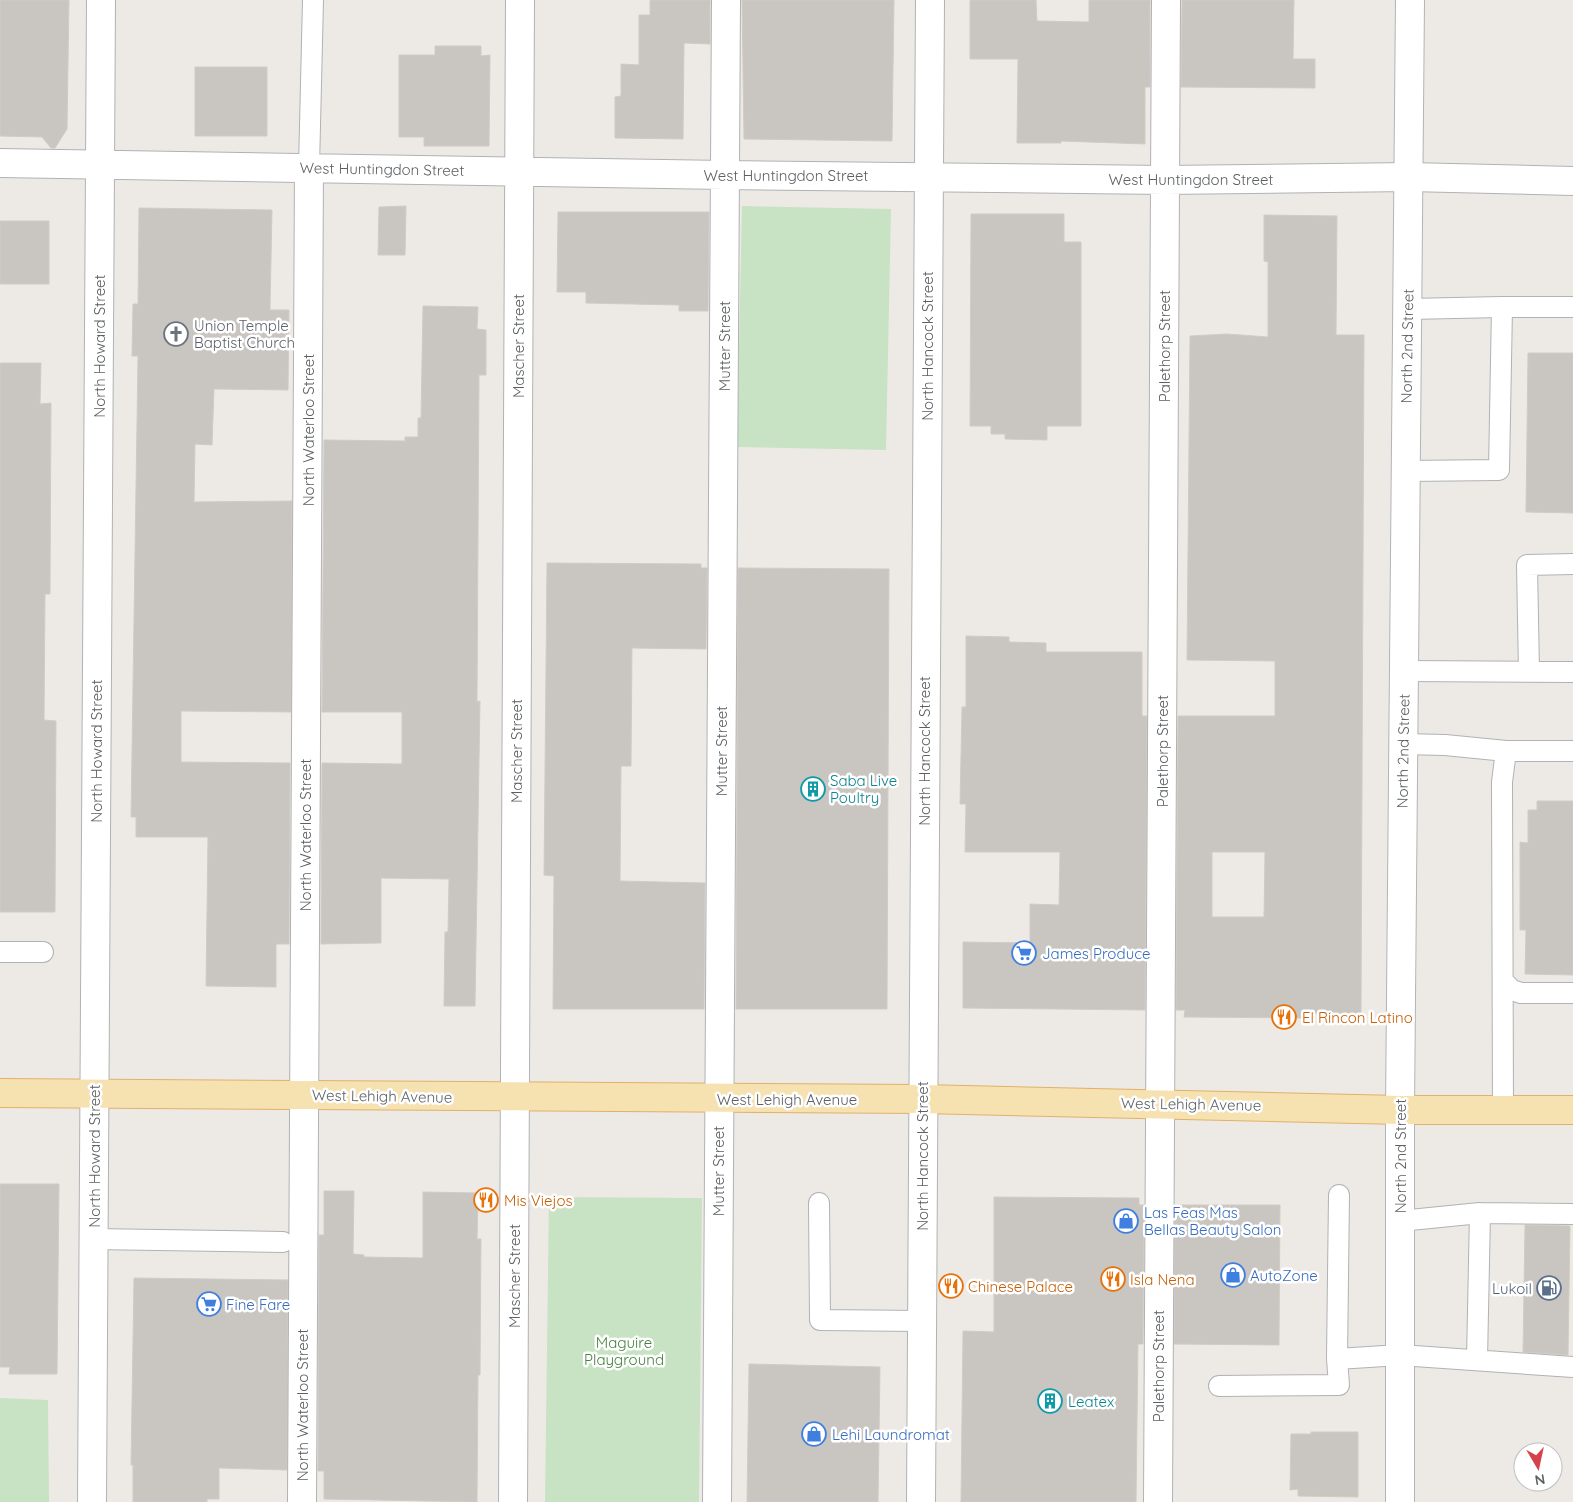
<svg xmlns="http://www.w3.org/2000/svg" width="1573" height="1502" viewBox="0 0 1573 1502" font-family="Quicksand,sans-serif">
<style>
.green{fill:#c8e2c4}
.building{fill:#c9c5c1;stroke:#d1cbc4;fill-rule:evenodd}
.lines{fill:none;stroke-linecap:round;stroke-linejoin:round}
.lane-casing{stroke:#b0b2b5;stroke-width:22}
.street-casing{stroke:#b0b2b5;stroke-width:30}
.secondary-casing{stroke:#b1b4b8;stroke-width:30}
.primary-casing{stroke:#e1b06a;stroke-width:30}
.lane{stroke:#fff;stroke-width:20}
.street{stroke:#fff;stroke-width:28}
.secondary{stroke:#fff;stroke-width:28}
.primary{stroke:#f6e1b1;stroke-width:28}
.labels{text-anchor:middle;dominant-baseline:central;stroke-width:5;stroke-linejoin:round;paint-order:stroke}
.street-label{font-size:15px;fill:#5c6063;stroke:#fff}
.worship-label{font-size:15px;fill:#5b616d;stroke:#fff;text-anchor:start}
.culture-label{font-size:15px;fill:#0d838f;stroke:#fff;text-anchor:start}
.shop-label{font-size:15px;fill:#366cbe;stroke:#fff;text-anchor:start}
.food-label{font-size:15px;fill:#c56008;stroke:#fff;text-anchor:start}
.service-label{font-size:15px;fill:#4e5e75;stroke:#fff;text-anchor:end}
.park-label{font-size:15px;fill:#44803f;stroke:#fff}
</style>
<rect width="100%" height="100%" fill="#edeae5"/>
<path class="green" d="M742,206L891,209L886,450L737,447Z
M549,1197L702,1198L699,1502H545Z
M0,1398L48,1400L49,1502H0Z"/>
<path class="building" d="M0,0H69L67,129L55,148H51L42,137L0,136Z
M650,0H710V44L684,43L683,139L615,138V97L621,96V64L639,65V15H650Z
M742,0H894L892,141L744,139Z
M970,0H1036L1037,21L1089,22V0H1150V87H1145V144L1061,141V143H1017L1018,59H970Z
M1182,0H1294L1293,59H1315V88L1181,87Z
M435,46H481V56L490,55L489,146H424V137H399V55H435Z
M195,67H267V136H195Z
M406,206L405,255H378L379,207Z
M139,208L272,210L270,310H289L288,390L214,389L212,445L195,444L194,502L292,501L291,712L181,711V762L290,763L289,944H276V987L206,986L208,837H136V817H131L138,356H132L133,304H138Z
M558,212H709L708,311H679V305L586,303V292H557Z
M971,214H1064V242H1081V426H1047V440L1005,439V434H991V426H970Z
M1264,215L1337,216L1336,335H1364L1361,1014L1305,1013V1018L1184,1017L1185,1010H1176L1178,716H1275V661L1187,660L1190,336L1227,334L1268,337V262L1264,261ZM1212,852H1265L1264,917H1212Z
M0,221H49V284H0Z
M423,306L478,307L477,329L486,330V375H479L477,702L480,701L475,1006H444L445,932H448L449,879L381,878V943L321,944L322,763L402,764V712H322L324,440L405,441V437H418V418H421Z
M1528,353H1573V513L1526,512Z
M0,363H41L40,404L51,403L50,594H45L44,720L56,721L55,912H0Z
M547,563L701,564V568H707L706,649L632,648L631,766H621L620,881L705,883L704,1009H553L554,876L544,875Z
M738,568L889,569L887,1009H736Z
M966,636L1009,637V642L1046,643V652H1142V716H1147L1145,1010L963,1008V942L1030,943V904L1059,905L1060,852H965L966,804H960L962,707H966Z
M1537,801H1573V975L1525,974L1526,930H1520V842L1528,843V810H1537Z
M0,1184H59L57,1374H9L10,1367H0Z
M324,1191H354L353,1254L364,1255V1257L423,1258V1192L478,1193L477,1239H481L480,1375H478L477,1502L324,1499V1471H318L319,1235H324Z
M994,1197L1139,1198V1205H1144L1143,1344H1138L1136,1502H961L963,1331L994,1332Z
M1175,1205H1280L1279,1345L1174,1344Z
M1525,1225L1570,1226L1568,1355L1523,1352Z
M134,1278L288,1280L287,1470L219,1468V1499H207V1502H133V1465H131Z
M749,1364L880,1367L878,1502H747Z
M1311,1432H1358V1497L1298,1496V1489L1290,1490L1291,1434H1311Z"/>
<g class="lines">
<g class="lane-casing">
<path id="lane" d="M309,167L313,0
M1408,309L1502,307
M1406,471L1499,470L1502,307H1573
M1404,671L1573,672
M1529,672L1527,565L1573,564
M1403,744L1445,745L1506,751
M0,952H43
M1503,981L1512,990L1521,993H1573
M1503,1110L1502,782L1506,751H1573
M819,1203L820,1320L921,1321
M1400,1221L1480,1213L1573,1214
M93,1239L283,1242
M1337,1359L1339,1195
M1477,1360L1480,1213
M1219,1386L1339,1385L1337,1359L1400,1355L1573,1367"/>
</g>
<g class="street-casing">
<path id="street" d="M0,163L725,175L1165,180L1409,177L1573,181
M92,1502L101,0
M302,1502L309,167
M513,1502L520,0
M717,1502L726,0
M921,1502L930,0
M1158,1502L1166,0"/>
</g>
<g class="secondary-casing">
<path id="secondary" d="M1400,1502V1110L1410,0"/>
</g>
<g class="primary-casing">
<path id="primary" d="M0,1093L299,1095
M303,1095L922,1099L1400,1110H1573"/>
</g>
<use href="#lane" class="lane"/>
<use href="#street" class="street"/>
<use href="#secondary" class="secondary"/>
<use href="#primary" class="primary"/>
</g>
<defs>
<g id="church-ring" transform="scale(1.25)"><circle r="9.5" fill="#fff" stroke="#6b7280" stroke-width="1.5"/><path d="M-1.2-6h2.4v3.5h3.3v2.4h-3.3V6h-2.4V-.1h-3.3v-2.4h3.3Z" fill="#6b7280"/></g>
<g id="building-ring" transform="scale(1.25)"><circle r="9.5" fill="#fff" stroke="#0f9aa8" stroke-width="1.5"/><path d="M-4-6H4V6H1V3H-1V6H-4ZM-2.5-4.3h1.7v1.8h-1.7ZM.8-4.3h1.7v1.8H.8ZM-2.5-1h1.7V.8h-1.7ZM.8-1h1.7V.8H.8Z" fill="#0f9aa8"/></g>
<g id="supermarket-ring" transform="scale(1.25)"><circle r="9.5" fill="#fff" stroke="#3f7fe0" stroke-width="1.5"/><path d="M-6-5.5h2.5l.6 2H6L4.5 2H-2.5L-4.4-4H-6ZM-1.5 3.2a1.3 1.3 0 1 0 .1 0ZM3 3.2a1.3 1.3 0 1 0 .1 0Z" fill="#3f7fe0"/></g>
<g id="restaurant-ring" transform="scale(1.25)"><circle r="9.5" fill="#fff" stroke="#e8710a" stroke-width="1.5"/><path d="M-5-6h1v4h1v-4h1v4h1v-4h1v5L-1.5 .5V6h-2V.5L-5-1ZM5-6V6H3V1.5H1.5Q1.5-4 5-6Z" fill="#e8710a"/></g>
<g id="shop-ring" transform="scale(1.25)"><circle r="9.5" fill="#fff" stroke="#3f7fe0" stroke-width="1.5"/><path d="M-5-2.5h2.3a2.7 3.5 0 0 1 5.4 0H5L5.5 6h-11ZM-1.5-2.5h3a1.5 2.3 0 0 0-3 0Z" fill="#3f7fe0"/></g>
<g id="fuel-ring" transform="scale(1.25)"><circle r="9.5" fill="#fff" stroke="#5c6f8a" stroke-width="1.5"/><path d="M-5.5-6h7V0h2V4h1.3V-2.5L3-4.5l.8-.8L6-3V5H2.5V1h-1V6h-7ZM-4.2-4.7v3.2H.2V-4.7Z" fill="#5c6f8a"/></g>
</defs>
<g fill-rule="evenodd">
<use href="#church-ring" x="176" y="334"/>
<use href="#building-ring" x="813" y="789"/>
<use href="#supermarket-ring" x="1024" y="953"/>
<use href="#restaurant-ring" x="1284" y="1017"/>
<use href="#restaurant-ring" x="486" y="1200"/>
<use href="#shop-ring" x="1126" y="1221"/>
<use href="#shop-ring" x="1233" y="1275"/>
<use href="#restaurant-ring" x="1113" y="1279"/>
<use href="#restaurant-ring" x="951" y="1286"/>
<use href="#fuel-ring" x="1549" y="1288"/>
<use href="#supermarket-ring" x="209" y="1304"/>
<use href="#building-ring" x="1050" y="1401"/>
<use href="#shop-ring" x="814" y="1434"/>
</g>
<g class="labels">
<g class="street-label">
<text transform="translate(382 169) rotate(1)">West Huntingdon Street</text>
<text x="786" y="175">West Huntingdon Street</text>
<text x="1191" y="179">West Huntingdon Street</text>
<text transform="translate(99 346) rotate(-90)">North Howard Street</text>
<text transform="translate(518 346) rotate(-90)">Mascher Street</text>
<text transform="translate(724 346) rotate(-90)">Mutter Street</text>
<text transform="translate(927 346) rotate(-90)">North Hancock Street</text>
<text transform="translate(1164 346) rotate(-90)">Palethorp Street</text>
<text transform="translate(1407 346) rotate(-89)">North 2nd Street</text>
<text transform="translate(308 430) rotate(-90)">North Waterloo Street</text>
<text transform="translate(96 751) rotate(-90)">North Howard Street</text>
<text transform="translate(516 751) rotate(-90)">Mascher Street</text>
<text transform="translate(721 751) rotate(-90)">Mutter Street</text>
<text transform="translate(924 751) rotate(-90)">North Hancock Street</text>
<text transform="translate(1162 751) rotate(-90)">Palethorp Street</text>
<text transform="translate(1403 751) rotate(-89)">North 2nd Street</text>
<text transform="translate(305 835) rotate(-90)">North Waterloo Street</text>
<text transform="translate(382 1096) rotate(1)">West Lehigh Avenue</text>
<text x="787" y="1099">West Lehigh Avenue</text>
<text transform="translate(1191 1104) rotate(1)">West Lehigh Avenue</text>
<text transform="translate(94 1156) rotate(-90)">North Howard Street</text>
<text transform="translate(922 1156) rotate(-90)">North Hancock Street</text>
<text transform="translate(1400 1156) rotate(-90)">North 2nd Street</text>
<text transform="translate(718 1171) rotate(-90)">Mutter Street</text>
<text transform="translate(514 1276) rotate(-90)">Mascher Street</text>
<text transform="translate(1158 1366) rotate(-90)">Palethorp Street</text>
<text transform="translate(302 1405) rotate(-90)">North Waterloo Street</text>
</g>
<g class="worship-label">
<text x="194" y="325">Union Temple<tspan x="194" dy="17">Baptist Church</tspan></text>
</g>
<g class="culture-label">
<text x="830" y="780">Saba Live<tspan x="830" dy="17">Poultry</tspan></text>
<text x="1068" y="1401">Leatex</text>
</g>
<g class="shop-label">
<text x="1042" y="953">James Produce</text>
<text x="1144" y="1212">Las Feas Mas<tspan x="1144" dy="17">Bellas Beauty Salon</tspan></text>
<text x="1250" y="1275">AutoZone</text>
<text x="226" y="1304">Fine Fare</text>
<text x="832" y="1434">Lehi Laundromat</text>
</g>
<g class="food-label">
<text x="1302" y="1017">El Rincon Latino</text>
<text x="504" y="1200">Mis Viejos</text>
<text x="1130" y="1279">Isla Nena</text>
<text x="968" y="1286">Chinese Palace</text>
</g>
<g class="service-label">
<text x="1532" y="1288">Lukoil</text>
</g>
<g class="park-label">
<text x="624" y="1342">Maguire<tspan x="624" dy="17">Playground</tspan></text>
</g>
</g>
<g transform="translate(1538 1467) rotate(171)"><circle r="24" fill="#ffffff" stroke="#bebfc1"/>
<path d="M0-4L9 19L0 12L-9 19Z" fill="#d5424b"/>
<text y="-8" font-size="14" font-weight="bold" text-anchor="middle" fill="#5c6063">N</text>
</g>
</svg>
